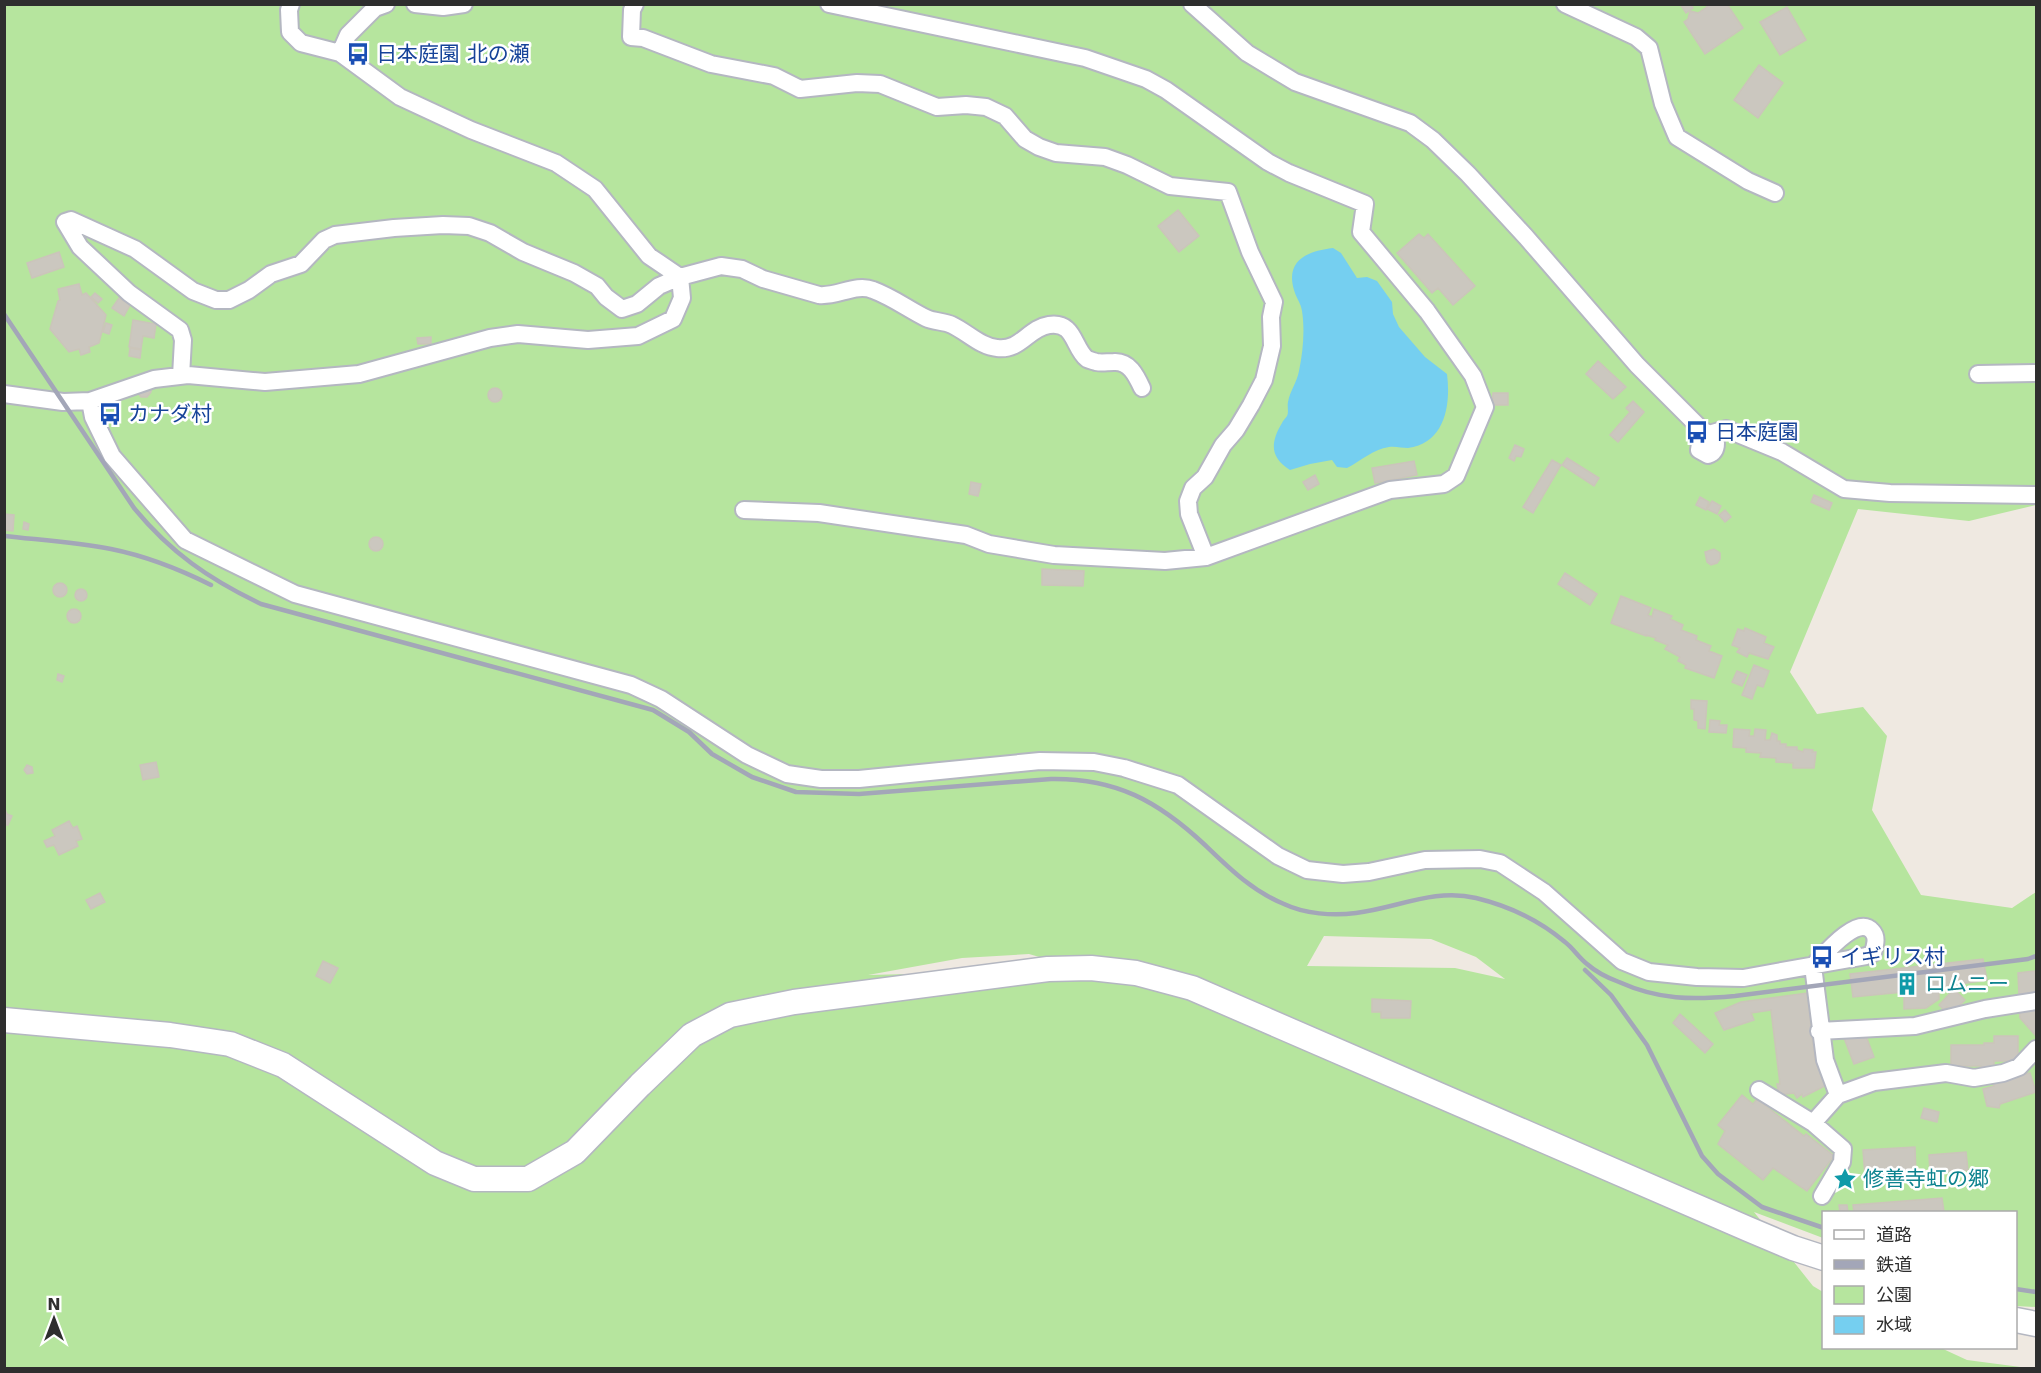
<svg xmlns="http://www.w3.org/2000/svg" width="2041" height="1373" viewBox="0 0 2041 1373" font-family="'DejaVu Sans','Noto Sans JP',sans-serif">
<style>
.green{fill:#b6e59e;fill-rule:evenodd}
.water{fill:#75cff0}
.building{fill:#cbc7bf;stroke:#cbc5ba;stroke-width:1.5}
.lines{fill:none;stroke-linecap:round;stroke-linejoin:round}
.street-casing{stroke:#b4b7c1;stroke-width:20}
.secondary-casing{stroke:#b4b7c1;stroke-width:27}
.street{stroke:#fff;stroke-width:16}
.secondary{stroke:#fff;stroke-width:24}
.rail{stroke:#a3a6b8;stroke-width:4.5}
.labels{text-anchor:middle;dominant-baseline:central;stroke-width:5;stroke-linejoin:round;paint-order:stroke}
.transit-label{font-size:21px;fill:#164399;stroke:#fff;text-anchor:start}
.culture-label{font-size:21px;fill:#0d838f;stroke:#fff;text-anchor:start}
</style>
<rect width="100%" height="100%" fill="#efe9e1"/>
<path class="green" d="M5,5H2036V505L1969,521L1858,509L1790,672L1817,714L1863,707L1887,736L1872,810L1921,895L2012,908L2036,892V1307L2016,1306V1212H1824L1823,1238L1754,1212L1813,1286L1823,1292L1824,1348H1941L1967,1360L2028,1368H5ZM1324,936L1431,939L1476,957L1505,979L1455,968L1307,966ZM1029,954L1085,970L868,975L962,958Z"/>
<path class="water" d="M1333,248L1341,253L1357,278L1367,277L1377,281L1392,302L1393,314L1399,327L1425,357L1447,374C1451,405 1445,443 1408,448C1402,448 1395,446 1389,447C1373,449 1361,461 1347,468L1337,467L1332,460L1310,464L1290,470C1270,457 1270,443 1282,423C1283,420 1286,418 1287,416C1289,412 1287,406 1288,402C1290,391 1297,382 1299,371C1303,352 1305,330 1302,311C1301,303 1296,298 1294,290C1285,260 1308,251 1333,248Z"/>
<path class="building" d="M1680,4H1691L1693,8L1686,13Z
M1706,4H1727L1743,28L1705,54L1684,22L1688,19L1690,11L1698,13L1707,7Z
M1787,7L1806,40L1780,55L1760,22Z
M1759,65L1783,83L1758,118L1734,100Z
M1178,210L1199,236L1179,252L1158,226Z
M1419,234L1424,238L1428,234L1475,286L1453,305L1438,288L1432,293L1397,253Z
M59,252L64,267L32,278L27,263Z
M79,284L82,295L86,293L106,315L99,343L89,347L90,352L81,355L79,349L69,352L50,329L58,301L60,300L58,289Z
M95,293L102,299L98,303L91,297Z
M119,298L130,305L124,316L112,308Z
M133,320L156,324L154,338L143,336L141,349L129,347Z
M106,323L112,325L109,334L103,332Z
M431,337V344H418L417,338Z
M130,348L141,350L140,358L129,356Z
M1598,361L1626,387L1613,399L1586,374Z
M147,385L151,389V392L147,397H141L138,393Z
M488 395a7 7 0 1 1 14 0a7 7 0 1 1-14 0Z
M1493,393H1508V405H1492Z
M1633,401L1644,412L1618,442L1610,435L1630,412L1626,408Z
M1515,445L1524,449L1521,457L1516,456L1514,461L1509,458Z
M1567,458L1599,478L1594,486L1562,465Z
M1552,460L1561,465L1533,513L1523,507Z
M1414,461L1417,475L1375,483L1372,468Z
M1315,475L1319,484L1308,490L1303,482Z
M971,482L981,484L978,496L969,494Z
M1814,495L1832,503L1829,510L1811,502Z
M1700,497L1709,502L1706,510L1696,505Z
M1712,501L1721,506L1717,514L1707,509Z
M1725,510L1731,517L1725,522L1719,515Z
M4,514L14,515L13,531L4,530Z
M24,522L29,524L28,530L23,529Z
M369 544a7 7 0 1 1 14 0a7 7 0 1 1-14 0Z
M1714,549L1720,553V559L1717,563L1711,565L1707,562L1705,552Z
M1042,569L1084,571L1083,586L1042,585Z
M1565,573L1597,594L1590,605L1558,584Z
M53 590a7 7 0 1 1 14 0a7 7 0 1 1-14 0Z
M75 595a6 6 0 1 1 12 0a6 6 0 1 1-12 0Z
M1621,596L1651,608L1648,615L1652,617L1654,609L1672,616L1670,619L1683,625L1681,630L1697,636L1696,640L1711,646L1709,651L1722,656L1714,678L1685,668L1686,665L1678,661L1680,657L1665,649L1668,645L1655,640L1656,638L1646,635V636L1611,623Z
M67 616a7 7 0 1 1 14 0a7 7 0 1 1-14 0Z
M1745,628L1766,637L1764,643L1774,647L1768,659L1749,653L1747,657L1737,652L1740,648L1732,645L1738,629L1744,631Z
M1754,665L1769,671L1763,687L1757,685L1752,699L1742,695Z
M1737,671L1747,675L1742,686L1732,682Z
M58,674L64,676L62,682L57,680Z
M1691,700L1707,701L1705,729L1698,728V721L1694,720V709H1691Z
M1710,720L1720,721L1719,725H1727L1726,733L1709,732Z
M1734,729L1750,730L1749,736H1754L1755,729L1766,730L1765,740H1770L1772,733L1777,735V741H1780V744H1786V747H1797V750L1803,752L1804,749L1813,750L1812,752H1816L1814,768H1793V763L1776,762V758L1760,757L1761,753L1746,752V748L1733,747Z
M156,762L159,777L143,780L140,765Z
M27,765L32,767L33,773L27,774L24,770Z
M4,807L7,814L12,816L8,825H4Z
M69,821L73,828L77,826L82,839L76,841L78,846L59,855L54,845L47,847L44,841L55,836L52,830Z
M100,893L105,902L91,909L86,900Z
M1983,959L1987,980L1939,987V999L1926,1008L1904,1009V992L1853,997L1850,974Z
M323,961L338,968L330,983L316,976Z
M2035,971L2036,981V1036L2020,1018L2018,973Z
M1954,989L1965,1000L1953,1012L1947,1007L1944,1010L1939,1005Z
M1807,993L1815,1060L1825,1086L1803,1097L1802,1094L1797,1098L1794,1093L1779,1095L1777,1084H1780L1771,1010L1751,1013L1754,1020L1724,1030L1715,1013L1741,1002Z
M1372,999L1411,1001L1410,1018H1381V1012H1372Z
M1680,1014L1713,1044L1705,1053L1673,1023Z
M1864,1031L1874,1057L1854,1064L1844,1038Z
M1994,1036H2018V1061H1994V1070H1981V1066H1951V1045H1984V1043H1994Z
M2030,1073L2036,1092L2000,1104L1999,1108L1987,1106L1983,1089L1994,1086L1993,1081Z
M1742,1095L1753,1104L1757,1099L1804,1136L1806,1134L1834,1156L1807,1191L1773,1168L1763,1180L1718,1144L1725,1131L1718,1125Z
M1924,1108L1939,1112L1937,1122L1921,1118Z
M1915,1147L1916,1174L1900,1175V1180H1883V1176L1865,1177L1863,1150Z
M1966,1152L1968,1170L1930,1173L1929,1155Z
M1942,1198L1944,1212H1854L1853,1205Z
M1839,1205H1847L1848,1212H1840Z"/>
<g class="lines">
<g class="street-casing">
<path id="street" d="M415,4L443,7L464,4
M635,4L632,10L631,37L643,38L711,64L774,76L800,89L857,83L880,84L937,107L966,105L986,107L1005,116L1025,139L1039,147L1056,153L1105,157L1127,165L1170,186L1228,192L1250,252L1274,302L1271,317L1272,346L1264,380L1251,405L1236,430L1223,445L1205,477L1193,488L1188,501L1189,514L1206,557
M1192,4L1247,53L1295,82L1410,123L1433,140L1468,174L1526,237L1637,365L1702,430L1709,434L1716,443C1716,450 1714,453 1708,455L1699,450L1702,430
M1565,4L1636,37L1649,48L1663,104L1677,137L1748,181L1775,193
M340,53L348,35L375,8L386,4
M1978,374L2036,373
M181,376L183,340L180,330L129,293L80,247L65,222L71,220L135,249L193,291L216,300H229L249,290L271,274L301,264L324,240L335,235L394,228L443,225L469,226L490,233L523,252L574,273L597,286L606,297L622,309L637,304L659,286L680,277L721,266L742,269L763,279L819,295C837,297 856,283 873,290C892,297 908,309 926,318C934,322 944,321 952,325C967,332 981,347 997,348C1021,351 1028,328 1049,325C1075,321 1073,348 1087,359C1089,360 1093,361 1096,362C1102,363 1107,362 1114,362C1129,361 1136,375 1142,388
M4,394L63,402L90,401L154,379L188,375L265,382L359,374L490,338L518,334L588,340L638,336L673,319L682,298L680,277L649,256L595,189L556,163L471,130L400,97L340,53L301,43L290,32L289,10L291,4
M90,401L93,417L112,456L185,540L295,594L631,685L661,699L747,755L787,774L821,779H859L1040,761L1094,762L1124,768L1178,785L1278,856L1307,870L1343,874L1369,872L1425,860L1480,859L1500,863L1544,892L1622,961L1649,972L1697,977L1743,978L1866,956L1873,953C1875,945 1878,937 1872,931C1857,914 1823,956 1813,966
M1709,434L1726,429L1782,452L1844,489L1890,493L2036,495
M744,510L819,513L966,535L989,544L1054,555L1165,561L1206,557L1390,490L1444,484L1456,476L1485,407L1473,376L1427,311L1361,232L1365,204L1289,173L1268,162L1166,90L1146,79L1085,58L829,4
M1813,966L1825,1060L1838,1095
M1819,1031L1915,1026L1985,1009L2036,1001
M1759,1090L1813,1123L1843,1149L1842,1162L1822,1196
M1813,1123L1838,1095L1874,1082L1946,1073L1974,1078L2003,1073L2019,1067L2036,1049"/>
</g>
<g class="secondary-casing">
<path id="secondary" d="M4,1020L170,1035L230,1044L283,1065L435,1163L474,1179H528L575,1152L640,1085L692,1035L730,1015L794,1002L1048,969L1091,968L1136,973L1192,988L1748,1229L1793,1248L1824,1258
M2016,1320L2036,1324"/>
</g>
<use href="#street" class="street"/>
<use href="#secondary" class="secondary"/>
<path class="rail" d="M4,314L134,508C171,553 209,579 261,604L653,710L689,732L712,754L752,777L796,792L859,794L1051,779C1116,778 1158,801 1205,845C1229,868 1252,891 1284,904C1305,914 1333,916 1356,913C1397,908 1434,888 1476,898C1509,906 1539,920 1565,942C1573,948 1579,958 1587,964C1596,972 1608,978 1619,982C1659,1000 1692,1000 1735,996L2028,959L2036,956
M4,536C40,540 76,542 111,549C146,556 179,569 211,585
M1585,970L1611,995L1647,1045L1702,1156L1718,1174L1762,1207L1824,1228
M2016,1289L2036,1292"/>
</g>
<defs>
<g id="bus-bare" transform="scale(1.8)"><path d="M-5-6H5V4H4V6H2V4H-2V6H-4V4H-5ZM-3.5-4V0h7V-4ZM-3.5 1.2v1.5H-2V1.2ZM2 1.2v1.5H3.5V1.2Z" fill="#1a4fb4" stroke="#fff" stroke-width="2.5" paint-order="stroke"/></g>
<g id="building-bare" transform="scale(1.8)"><path d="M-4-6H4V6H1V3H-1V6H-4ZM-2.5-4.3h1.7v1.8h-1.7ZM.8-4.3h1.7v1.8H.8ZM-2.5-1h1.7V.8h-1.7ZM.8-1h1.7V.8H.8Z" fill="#0f9aa8" stroke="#fff" stroke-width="2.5" paint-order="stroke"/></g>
<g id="sight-bare" transform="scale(1.8)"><path d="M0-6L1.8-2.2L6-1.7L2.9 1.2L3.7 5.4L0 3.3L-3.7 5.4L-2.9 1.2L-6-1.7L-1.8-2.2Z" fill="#0f9aa8" stroke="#fff" stroke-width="2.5" paint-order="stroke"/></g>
</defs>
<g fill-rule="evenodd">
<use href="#bus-bare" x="358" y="54"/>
<use href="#bus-bare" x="110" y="414"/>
<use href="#bus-bare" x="1697" y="432"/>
<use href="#bus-bare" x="1822" y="957"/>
<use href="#building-bare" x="1907" y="984"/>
<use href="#sight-bare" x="1845" y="1179"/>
</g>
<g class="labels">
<g class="transit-label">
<text x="376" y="54">日本庭園 北の瀬</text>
<text x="128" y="414">カナダ村</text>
<text x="1715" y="432">日本庭園</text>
<text x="1840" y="957">イギリス村</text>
</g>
<g class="culture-label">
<text x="1925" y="984">ロムニー</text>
<text x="1863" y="1179">修善寺虹の郷</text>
</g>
</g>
<rect width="2041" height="1373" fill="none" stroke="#2e2e2e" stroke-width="12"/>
<rect x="1822" y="1211" width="195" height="138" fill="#ffffff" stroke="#ababab" stroke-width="1.5"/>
<rect x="1834" y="1230" width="30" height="9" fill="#ffffff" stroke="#ababab" stroke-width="1.5"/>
<text x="1876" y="1241" font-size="18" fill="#2e2e2e">道路</text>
<rect x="1834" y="1260" width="30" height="9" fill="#a3a6b8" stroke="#ababab" stroke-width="1.5"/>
<text x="1876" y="1271" font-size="18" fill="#2e2e2e">鉄道</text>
<rect x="1834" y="1286" width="30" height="18" fill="#b6e59e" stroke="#ababab" stroke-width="1.5"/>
<text x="1876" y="1301" font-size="18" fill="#2e2e2e">公園</text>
<rect x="1834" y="1316" width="30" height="18" fill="#75cff0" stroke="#ababab" stroke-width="1.5"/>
<text x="1876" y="1331" font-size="18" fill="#2e2e2e">水域</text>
<g transform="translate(54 1319)" stroke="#ffffff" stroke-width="4.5" paint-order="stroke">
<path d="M0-4.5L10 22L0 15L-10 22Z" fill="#2e2e2e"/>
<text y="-9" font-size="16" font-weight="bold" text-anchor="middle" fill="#2e2e2e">N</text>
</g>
</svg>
